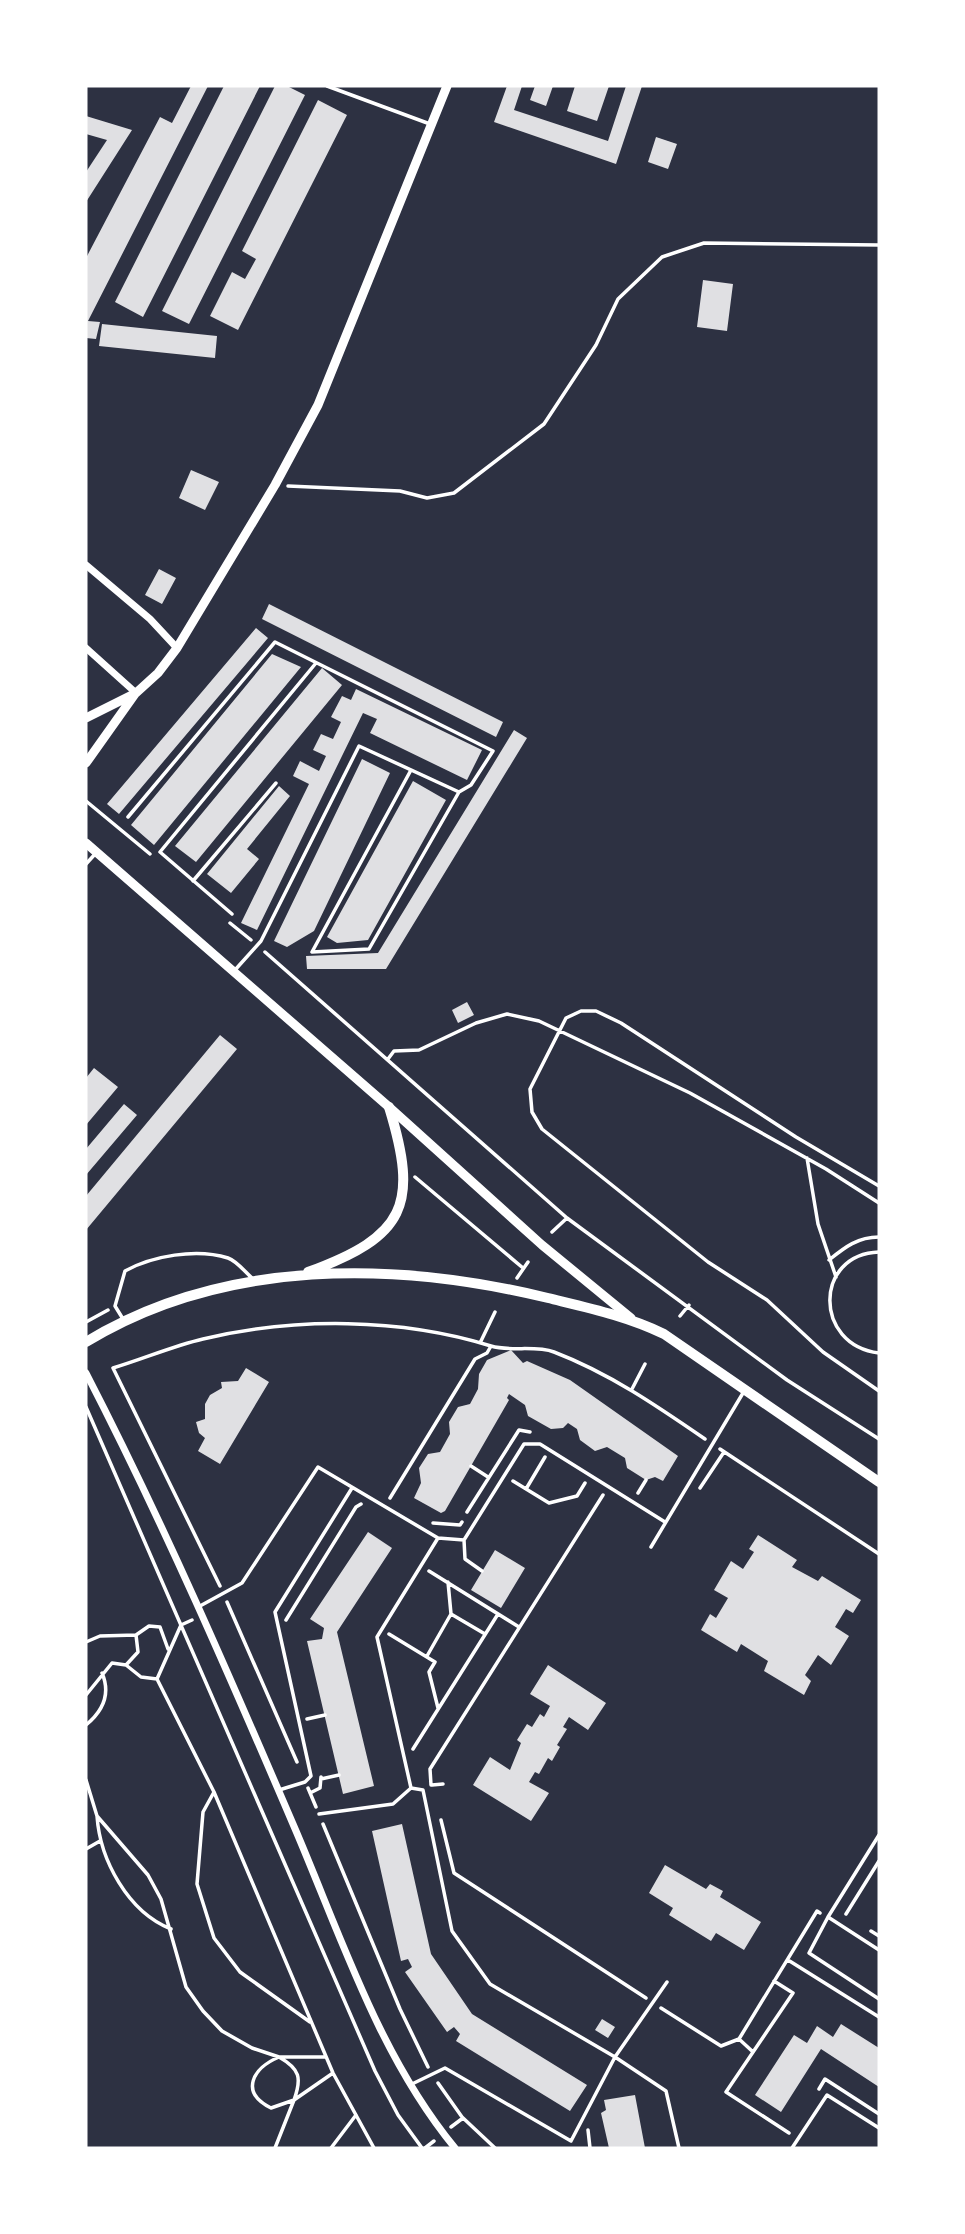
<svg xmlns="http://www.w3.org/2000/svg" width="965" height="2234" viewBox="0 0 965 2234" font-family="'DM Sans',sans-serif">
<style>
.building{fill:#e0e0e3}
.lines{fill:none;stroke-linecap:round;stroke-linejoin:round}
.path{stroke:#fff;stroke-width:3.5}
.service{stroke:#fff;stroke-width:3.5}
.minor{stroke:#fff;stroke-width:7}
.tertiary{stroke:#fff;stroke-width:9}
.secondary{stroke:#fff;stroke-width:10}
</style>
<rect width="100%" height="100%" fill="#2d3142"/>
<path class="building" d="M191,86H208L88,321L100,322L96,339L86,338V258L160,117L172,123Z
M224,86H260L143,317L115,302Z
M275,86H287L305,95L189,324L162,311Z
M507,86H522L514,110L608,141L626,86H642L616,164L494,122Z
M535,86H553L546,106L530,100Z
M575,86H609L597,121L567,111Z
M318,100L347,115L238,330L210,316L232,272L245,279L256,259L242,251Z
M86,116L132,130L86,202V172L107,140L86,134Z
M656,137L677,144L668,169L648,162Z
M703,280L733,284L727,331L697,327Z
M102,324L217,336L215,358L99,346Z
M191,470L219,482L205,510L179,498Z
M159,569L176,578L162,604L145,595Z
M269,604L503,722L496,737L262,619Z
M256,628L268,638L119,814L107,804Z
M272,654L301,667L154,845L131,825Z
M322,668L342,685L196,862L175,846Z
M356,689L482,750L467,780L370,733L377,719L363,713L257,930L241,923L309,784L293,776L300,761L319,771L326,756L313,750L321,734L333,739L341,722L331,717L342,696L351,700Z
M514,730L527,738L386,969H307L306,956L378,953Z
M362,759L390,773L314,931L287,947L274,941Z
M413,781L446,800L368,940L337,943L327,937Z
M279,786L290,796L247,849L259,859L231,893L207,874Z
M467,1002L474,1015L458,1023L452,1010Z
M220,1035L237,1049L86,1230V1196Z
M94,1068L118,1087L86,1125V1078Z
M124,1104L137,1115L86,1175V1149Z
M511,1350L523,1363L527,1361L570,1380L678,1456L663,1481L655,1477L646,1480L627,1468L625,1458L607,1447L595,1451L580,1440L577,1429L568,1423L563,1428L551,1429L528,1416L525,1405L509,1394L507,1398L509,1400L445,1511L441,1513L414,1498L421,1483L419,1468L428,1454L440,1452L450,1434L449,1422L458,1407L470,1404L478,1389L479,1374L487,1360Z
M246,1368L269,1382L220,1464L198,1451L205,1438L199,1433L196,1422L205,1419V1404L210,1395L222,1388L221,1382L238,1381Z
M368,1532L392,1548L337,1632L374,1786L343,1794L307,1641L322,1639L324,1628L310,1619Z
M758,1535L797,1560L792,1567L818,1581L822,1576L861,1600L853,1613L846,1609L835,1627L849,1636L831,1665L818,1655L805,1675L811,1681L804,1695L764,1671L768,1661L741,1644L737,1652L701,1630L710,1614L716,1618L728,1598L714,1590L731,1561L743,1569L754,1552L749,1549Z
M495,1550L525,1568L501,1608L471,1590Z
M548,1665L606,1703L588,1730L569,1717L563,1727L567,1729L557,1745L560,1747L552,1761L548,1758L539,1774L535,1772L529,1782L549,1793L531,1821L473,1785L490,1757L510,1770L521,1743L517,1740L527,1724L532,1727L540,1714L544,1717L550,1706L530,1694Z
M402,1824L431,1954L472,2014L587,2085L570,2111L456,2041L460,2034L454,2027L447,2032L405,1972L412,1967L408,1959L401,1961L372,1831Z
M665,1865L706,1889L710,1884L723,1891L720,1897L761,1922L744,1950L716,1933L711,1941L669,1915L673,1908L649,1893Z
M602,2019L615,2027L608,2038L595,2030Z
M841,2024L879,2048V2087L821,2049L781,2112L755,2095L794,2035L807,2043L817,2026L833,2037Z
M635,2095L645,2148H609L601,2113L606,2110L604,2100Z"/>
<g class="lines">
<path class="path" d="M288,486L400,491L427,498L454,493L544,424L596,345L618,299L662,257L704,243L879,245
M86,801L150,854
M230,923L251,940
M265,952L567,1218L787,1380L879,1439
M388,1059L394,1051L419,1050L476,1023L507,1014L539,1021L690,1093L826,1169L879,1203
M807,1158L818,1224L836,1277
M415,1177L523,1268
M879,1186L796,1137L621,1023L596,1011H581L566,1018L530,1089L532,1112L542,1129L708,1262L767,1300L823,1352L879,1391
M552,1232L567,1218
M879,1252C814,1254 813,1345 879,1353
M829,1260C845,1247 858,1237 879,1237
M517,1278L528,1262
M680,1316L689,1305
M86,1322L108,1310
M481,1341L495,1312
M632,1389L645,1364
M86,1407L375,2071L398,2115L422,2148
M720,1449L879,1554
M471,1466L488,1477
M513,1481L549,1503L577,1496L585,1483
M700,1488L724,1452
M526,1489L545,1457
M638,1493L646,1480
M390,1498L475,1359L487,1353L491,1346
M467,1512L519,1430L530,1432
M433,1523L460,1525L462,1522
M429,1571L519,1627
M448,1582L451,1614L485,1634
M220,1586L113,1368C143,1359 173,1346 203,1339C295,1317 401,1318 491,1346C511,1352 535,1345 554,1352C609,1373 657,1406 705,1439
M227,1602L297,1762
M192,1620L181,1625L157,1679L214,1792L333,2073L374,2148
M286,1620L356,1507L361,1504
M389,1634L435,1662L429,1672L438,1708
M86,1642L100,1636L136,1635
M427,1656L451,1614
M126,1665L141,1677L157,1679
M86,1695L112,1663L126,1665L138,1652L136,1635L149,1626L160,1627L168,1649
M307,1719L325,1715
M86,1725C103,1711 111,1694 102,1673
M413,1749L498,1614
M321,1779L339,1775
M86,1780L97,1816L148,1875L161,1899L186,1987L203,2011L222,2031L252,2048L279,2057H326
M431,1785L430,1769L603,1495
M432,1785L443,1784
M308,1788L316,1807
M214,1792L203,1812L197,1884L214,1938L240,1972L310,2022
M310,1793L320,1788L321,1777
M97,1816C100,1860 128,1912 171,1929
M441,1820L454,1873L646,1998
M323,1824L400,2009L428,2067
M86,1849L100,1841
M846,1914L879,1861
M871,1931L879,1936
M788,1960L879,2017
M774,1981L793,1993L726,2092L789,2133
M661,2008L721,2046L739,2039L817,1911L820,1913
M739,2039L752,2051
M279,2057C300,2069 302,2078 294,2100L271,2108C239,2092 253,2068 279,2057Z
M438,2083L462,2117L495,2148
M819,2089L825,2079L879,2114
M451,2127L463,2118
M588,2130L590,2148
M275,2148L294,2100L333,2073
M331,2148L356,2115
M425,2148L434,2141"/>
<path class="service" d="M327,86L430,124
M411,770L312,952L369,949L459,792
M128,817L275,642L493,751L471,785L459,792L359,746L261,941L235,970
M86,864L96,853
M193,881L276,783
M232,914L160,852L316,663
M123,1319L115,1306L125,1271C152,1256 196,1248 228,1258C237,1261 246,1273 253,1279
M651,1547L743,1393
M482,1571L465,1559L464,1540L524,1444H540L665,1522
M200,1606L242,1583L318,1467L438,1538
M279,1790L305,1782L311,1776L275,1612L352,1488
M319,1814L393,1804L411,1788
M828,1917L879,1835
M879,1950L828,1917L809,1953L879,1999
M667,1982L615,2057L666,2091L679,2148
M412,2084L445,2068L571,2141L615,2057L490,1984L452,1931L423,1790L411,1788L377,1637L438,1538L464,1540
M792,2148L827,2095L879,2128"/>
<path class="minor" d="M86,565L150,619L177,648
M86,648L136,693
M86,1373C163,1522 230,1677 296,1831C342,1939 380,2057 455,2148"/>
<path class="tertiary" d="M86,718L136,693L158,673L177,648L275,485L318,405L447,86
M86,763L135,694
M86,843L389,1107L542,1245L631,1318"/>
<path class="secondary" d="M308,1272C406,1236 419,1205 389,1107
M86,1342C224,1258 396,1261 548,1298C589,1308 627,1316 664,1334L879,1482"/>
</g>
<rect width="965" height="2234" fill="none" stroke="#ffffff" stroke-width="175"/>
</svg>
